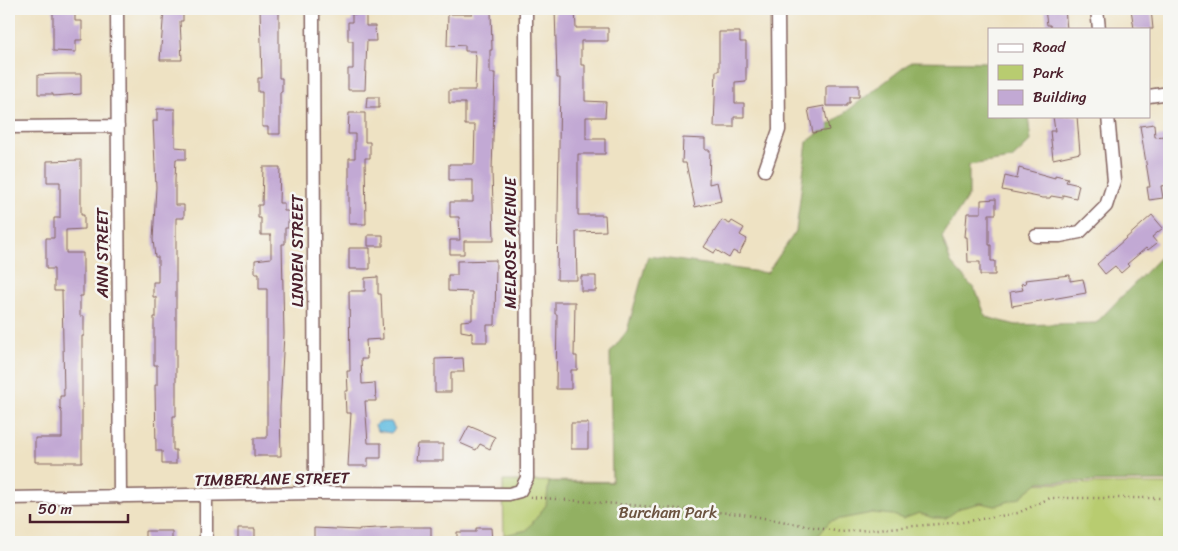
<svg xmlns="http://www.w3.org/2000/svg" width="1178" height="551" viewBox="0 0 1178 551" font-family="Sriracha,sans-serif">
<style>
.green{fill:#b8cc70;stroke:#81764e}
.forest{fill:#92b062;stroke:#6e6846}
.water{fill:#63bde1;stroke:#566e86}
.building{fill:#c2a9d4}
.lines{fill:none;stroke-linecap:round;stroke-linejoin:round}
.street-casing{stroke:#836360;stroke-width:15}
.path{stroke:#836360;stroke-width:2.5;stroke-dasharray:1 4;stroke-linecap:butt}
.street{stroke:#fff;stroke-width:12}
.labels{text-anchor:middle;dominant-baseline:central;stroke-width:5;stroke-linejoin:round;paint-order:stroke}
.street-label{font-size:16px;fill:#4a1f2b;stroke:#f6f6f2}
.park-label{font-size:16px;fill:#6b5340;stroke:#f6f6f2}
</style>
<rect width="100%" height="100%" fill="#f6f6f2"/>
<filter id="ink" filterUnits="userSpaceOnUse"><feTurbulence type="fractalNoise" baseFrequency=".02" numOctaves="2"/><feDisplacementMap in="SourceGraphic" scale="10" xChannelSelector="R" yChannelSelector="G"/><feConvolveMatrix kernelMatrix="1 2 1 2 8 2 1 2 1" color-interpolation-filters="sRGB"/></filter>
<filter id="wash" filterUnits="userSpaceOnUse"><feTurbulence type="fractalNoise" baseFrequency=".0096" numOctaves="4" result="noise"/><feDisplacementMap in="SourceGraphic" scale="20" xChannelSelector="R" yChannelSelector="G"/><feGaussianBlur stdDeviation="1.12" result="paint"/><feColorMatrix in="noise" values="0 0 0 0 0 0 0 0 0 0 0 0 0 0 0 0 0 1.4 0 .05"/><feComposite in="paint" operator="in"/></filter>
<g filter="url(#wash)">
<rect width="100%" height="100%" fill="#eee2c3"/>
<path class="green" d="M503,481L1169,484V542H504Z"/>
<path class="forest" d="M912,61L989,62V116H1028L1031,141L1012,159L969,165V195L942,237L951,263L976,291L986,317L1016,325L1096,323L1169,248V481L1039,482L1019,498L995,506L981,503L960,508L946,518H933L919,513L903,519L893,515L872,513L830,521L819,535L821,542H504V535L527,530L546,505L549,482H612L610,353L627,331L648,256L767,273L796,231L807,142Z"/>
<path class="water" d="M379,422H391L395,429L391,433L377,431L375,425Z"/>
<g id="blocks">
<path class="building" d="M53,9H75V21H82V40H76V52L53,51Z
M164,9H183V21H180L182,60H160Z
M260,9H279V78H282V92H280V134H268V127H262V92H258V78H262Z
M472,9H491L492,50H490V73H495L492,171L494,241H464V254H450V240H460L459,217H450V202H473V180H449V164H474L475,125H465V103H449V90H475L476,58L475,51H465V45L447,46L448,14H472Z
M555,9H575L576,28H608V41H581V65H585V101L606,102L605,117H586V139H605V154H578V215H605L606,231L576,232L577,280H557L560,78H557Z
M1045,9H1065L1067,29H1051L1050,25H1047Z
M1131,9H1151L1153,29H1134Z
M352,14H366V26H375L376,41H367L365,90H348V69H353V41H348V22H352Z
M719,32H740V42H746V81L735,82V103H744V117H734V127H714L716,71H719Z
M58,74H81V94L53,96V94H38V75Z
M828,85H859V97H850V104H847V106H826V86Z
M367,97H379V108H366Z
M824,106L829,130L813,133L808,109Z
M157,109H175V147L186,148V159H176L175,179V205H184V218H176V416H173V450H176V464H162V451H156L155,385H157V365H154V317H156V297H153V282H158V257H155L153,240L156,187L153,121H157Z
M349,113H365V142H370V158H365L366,224H349V158H355V134H348Z
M1053,116H1077L1080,153L1053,159L1050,131H1055Z
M1154,124L1155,137L1164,136L1165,148H1169V185L1161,186L1163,198L1149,200L1147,187H1150L1140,126Z
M683,138L705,139V150H710L709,184L717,182L721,201L695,207L686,163H682Z
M81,160V215H84V229L66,230V253H83V296H80V316H84V336H82V462H35V438H62V413L60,408V396H64L62,291H54V269H46V238H54V218H60V182H47V161Z
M263,167H280L279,203H284V211H288V228H285V244H282L284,334L280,408L281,456H254V438H267V289H259V273H255V260L271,258V235H261V218H258V205H262Z
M1019,168L1055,178V175L1068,178L1066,182L1079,185L1076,198L1063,195V198L1051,196L1050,198H1043L1002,190L1005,176L1017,179Z
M996,199V214H989V245H991V261H995V275H980V262H968L967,237H965L967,213H981V200Z
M1152,215L1163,228L1152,237L1157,243L1148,250L1146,248L1127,264L1129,266L1121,273L1115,266L1105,274L1097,264Z
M722,220L730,224L732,221L744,228L740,235L747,239L739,254L733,251L729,258L716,250L714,253L704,247Z
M368,235H383V246H368Z
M349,248H370V269H349Z
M496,260L495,325H487V342H472V333L461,331V321L472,320V292L448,291V275H457V261Z
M1070,275V281L1083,279L1086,293L1012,306L1010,292L1023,290L1021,284L1026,283L1025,280Z
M581,276H596V291H581Z
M378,277V294H381L383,339L366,340L367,359H361L362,384L375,383L376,401H365L368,443H381V458H368V466H348L351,413H346L345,391H348L347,371H350L349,291H365V278Z
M555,302H575L574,356H577V370H571V389H556L557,314H555Z
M463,358L464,372H451V392H435V359Z
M571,423H588V449H571Z
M469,426L495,437L490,449L480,444L476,450L460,443Z
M417,444H443V461H415Z
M397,527H431V542H314V528L359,530V529Z
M476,528H491L492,542H457V532H476Z
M238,529H255V542H238Z
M145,531H172V542H145Z"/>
</g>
</g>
<g filter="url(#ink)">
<use href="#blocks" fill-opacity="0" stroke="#836360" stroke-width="1"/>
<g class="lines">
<g class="street-casing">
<path id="street" d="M117,9L120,497
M313,9L315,493
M1097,9L1099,29
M1149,96L1169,93
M9,127L118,126
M765,170L779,130L778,9
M1036,236H1060L1080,232L1106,206L1114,181L1108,116
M206,497V542
M9,498L315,493L509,494L520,491L527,478L526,9"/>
</g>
<path class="path" d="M530,497L742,514L841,532L963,522L1018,513L1050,498H1169"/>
<use href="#street" class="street"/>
</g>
</g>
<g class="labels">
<g class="street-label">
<text transform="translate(510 243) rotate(-90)">MELROSE AVENUE</text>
<text transform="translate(297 251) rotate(-90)">LINDEN STREET</text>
<text transform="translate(102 253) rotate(-90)">ANN STREET</text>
<text transform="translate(272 479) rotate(-1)">TIMBERLANE STREET</text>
</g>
<g class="park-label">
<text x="668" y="512">Burcham Park</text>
</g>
</g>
<rect width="1178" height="551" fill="none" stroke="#f6f6f2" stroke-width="30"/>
<rect x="988" y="28" width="162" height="90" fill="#f6f6f2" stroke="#b1a0a2"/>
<rect x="998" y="44" width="25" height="8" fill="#ffffff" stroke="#b1a0a2"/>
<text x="1033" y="52" font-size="15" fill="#4a1f2b">Road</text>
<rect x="998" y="65" width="25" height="15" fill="#b8cc70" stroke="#b1a0a2"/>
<text x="1033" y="78" font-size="15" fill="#4a1f2b">Park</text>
<rect x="998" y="90" width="25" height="15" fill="#c2a9d4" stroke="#b1a0a2"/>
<text x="1033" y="102" font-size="15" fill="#4a1f2b">Building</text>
<path d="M30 514v8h98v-8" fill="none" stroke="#4a1f2b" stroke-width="2.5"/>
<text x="38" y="514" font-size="15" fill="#4a1f2b" stroke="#f6f6f2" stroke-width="4" paint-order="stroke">50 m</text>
</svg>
